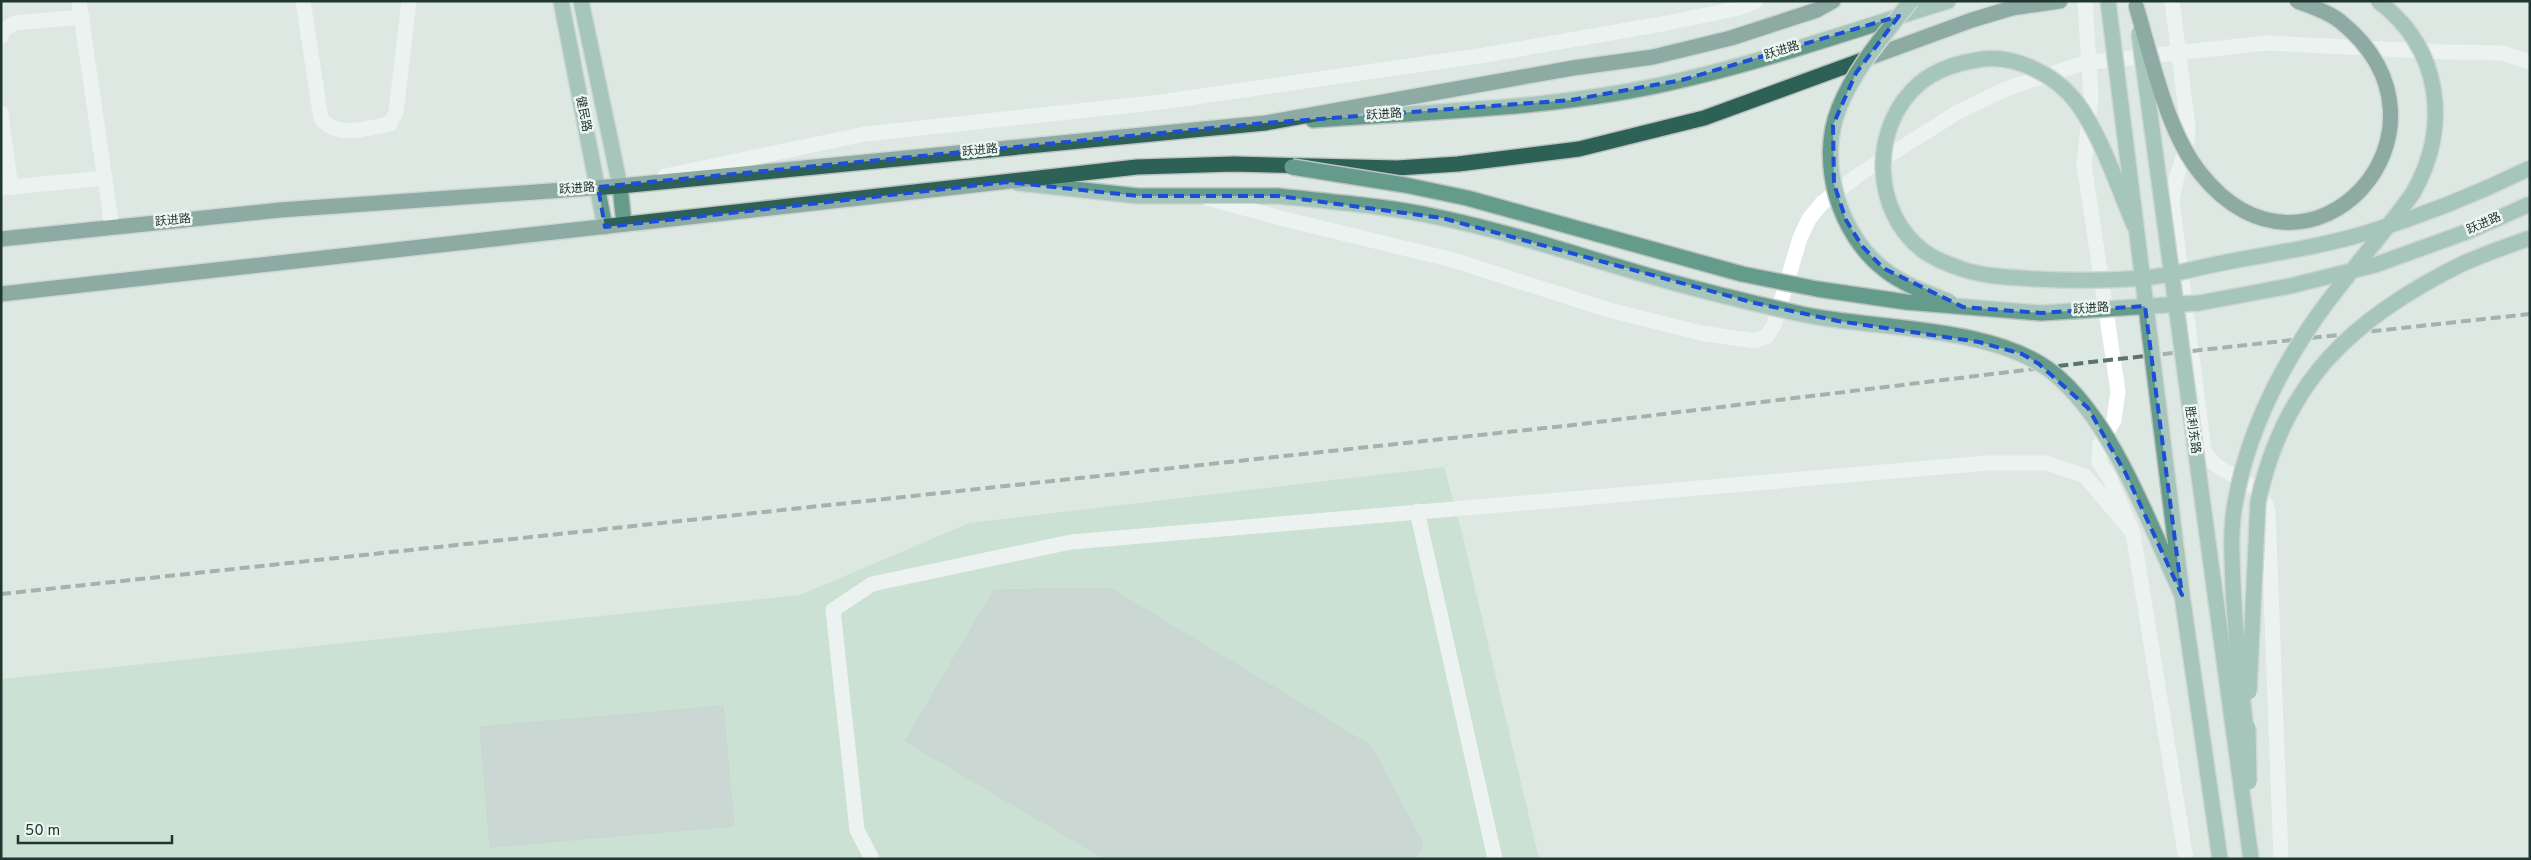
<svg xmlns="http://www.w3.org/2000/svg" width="2531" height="860" viewBox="0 0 2531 860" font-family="Overpass,'Noto Sans SC',sans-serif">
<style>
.green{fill:#b7d9bf}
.building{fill:#b3c3bc;stroke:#b1c1ba}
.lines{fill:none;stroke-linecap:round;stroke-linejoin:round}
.major-casing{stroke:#bcc3c1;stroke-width:18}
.highway-casing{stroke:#bcc3c1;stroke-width:18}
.minor{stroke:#fff;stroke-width:15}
.major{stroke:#659b8b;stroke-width:15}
.highway{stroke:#2e6155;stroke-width:15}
.rail{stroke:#5a736b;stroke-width:4;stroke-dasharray:10 5;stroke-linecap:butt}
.major-bridge-casing{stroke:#bcc3c1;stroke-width:18;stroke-linecap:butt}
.highway-bridge-casing{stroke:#bcc3c1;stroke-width:18;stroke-linecap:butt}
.major-bridge{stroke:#659b8b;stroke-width:15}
.highway-bridge{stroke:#2e6155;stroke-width:15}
.marked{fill:none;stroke:#1d4ed8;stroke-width:4;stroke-dasharray:10 6;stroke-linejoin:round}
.labels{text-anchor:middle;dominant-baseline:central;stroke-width:5;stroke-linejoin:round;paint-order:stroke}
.street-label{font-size:12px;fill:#203630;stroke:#edf5f1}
</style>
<rect width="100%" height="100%" fill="#dde8e3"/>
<path class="green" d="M1444,467L1462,533L1539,859H1V679L800,595L969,523Z"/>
<path class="building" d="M1110,588L1371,746L1423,844L1415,859H1105L905,741L994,590Z
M723,706L734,826L490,847L480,727Z"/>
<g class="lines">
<g class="major-casing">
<path id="major" d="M561,1L605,227
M581,1L620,186L624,224
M1313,120C1436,111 1562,109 1682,80C1772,59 1860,28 1948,1
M1018,183L1138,196H1278"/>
</g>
<g class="highway-casing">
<path id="highway" d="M1,239L280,210L620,186L1265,123L1573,68L1653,57L1731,38L1817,10L1833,1
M1,294L1137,167L1234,164L1397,168L1458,164L1579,149L1704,118L1972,20L2012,8L2060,1"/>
</g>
<path class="minor" d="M79,1L112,228
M303,1L321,119C339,139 366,128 390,124L396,112L409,1
M2085,1L2091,97L2084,164L2118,391L2114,420L2100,444L2099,462L2109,477L2133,533L2186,859
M2172,1L2188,127C2188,153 2174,175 2172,202L2204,450C2207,455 2211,461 2216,465C2238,481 2260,481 2268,511L2281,859
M1,37L3,31L14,23L82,17
M1,113L11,188
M665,176L865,134L1161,102L1485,55L1667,23L1739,8L1756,1
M1,188L105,178
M1207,198L1280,218L1453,260L1609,310L1701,333L1755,341L1767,336L1774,325L1800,238L1809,219L1822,203L1861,173L1958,112L2008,88L2084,63L2267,43L2445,52L2502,53L2530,62
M1417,511L1495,859
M872,859L857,830L833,610L872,584L1071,542L1988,463H2046L2085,476L2133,533"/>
<use href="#major" class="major"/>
<use href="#highway" class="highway"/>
<path class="rail" d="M1,594L1573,425L2091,362L2530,314"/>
<g class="major-bridge-casing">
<path id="major-bridge" d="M1911,1C1884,35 1855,68 1839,108C1817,162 1839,235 1885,270C1904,285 1928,293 1950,302
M2108,1L2182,595L2220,859
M2139,33L2251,859
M1292,167L1405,185L1467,198L1742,274L1817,289L1906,302L2041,313L2199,303L2290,286L2375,265L2469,231L2530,204
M1278,196C1333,202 1388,206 1442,218C1518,234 1592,260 1667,281C1711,293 1756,304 1801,314C1875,330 1992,325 2052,372C2113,420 2150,526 2182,595
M2135,227C2118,188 2102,137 2077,103C2057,76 2017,55 1983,59C1961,62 1937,69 1920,83C1869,126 1871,213 1925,252C1935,259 1950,265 1962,269C1986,277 2009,277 2035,279C2071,281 2106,281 2143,278C2172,276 2203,266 2232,261C2276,253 2323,246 2366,233C2422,216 2477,194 2530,168
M2249,692L2258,502C2284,381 2354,317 2462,264C2484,254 2507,246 2530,238
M2248,728L2249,782
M2247,738C2241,686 2235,635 2233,584C2232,558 2230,530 2235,504C2246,438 2274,380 2311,325C2342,279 2381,238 2413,193C2451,126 2441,48 2378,1"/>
</g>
<g class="highway-bridge-casing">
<path id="highway-bridge" d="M2136,6C2152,58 2166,131 2201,174C2309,309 2474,130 2341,22C2329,12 2312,7 2297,1"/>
</g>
<use href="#major-bridge" class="major-bridge"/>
<use href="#highway-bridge" class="highway-bridge"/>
</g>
<path d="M0 0H2531V860H0ZM1899,16L1856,73L1833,125L1834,184L1846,220L1862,246L1883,268L1963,307L2041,313L2145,306L2182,595L2126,474L2088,408L2039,364L2022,354L1979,342L1838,321L1755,303L1442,218L1278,196H1138L1007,182L605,227L598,187L1265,123L1571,100L1682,80Z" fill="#dde8e3" fill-opacity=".55" fill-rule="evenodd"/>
<path class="marked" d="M1899,16L1856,73L1833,125L1834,184L1846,220L1862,246L1883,268L1963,307L2041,313L2145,306L2182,595L2126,474L2088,408L2039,364L2022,354L1979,342L1838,321L1755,303L1442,218L1278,196H1138L1007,182L605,227L598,187L1265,123L1571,100L1682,80Z"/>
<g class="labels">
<g class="street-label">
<text transform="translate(1782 51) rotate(-17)">跃进路</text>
<text transform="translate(583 114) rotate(79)">健民路</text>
<text transform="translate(1384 115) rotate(-4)">跃进路</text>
<text transform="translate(980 151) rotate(-6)">跃进路</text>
<text transform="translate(577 189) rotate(-4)">跃进路</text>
<text transform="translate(173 221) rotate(-6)">跃进路</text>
<text transform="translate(2484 224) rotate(-24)">跃进路</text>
<text transform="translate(2091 309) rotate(-4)">跃进路</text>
<text transform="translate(2192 430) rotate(82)">胜利东路</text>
</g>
</g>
<rect width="2531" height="860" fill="none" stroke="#203630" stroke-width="5"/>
<path d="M18 835v8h154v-8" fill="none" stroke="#203630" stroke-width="2.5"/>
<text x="25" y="835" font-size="15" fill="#203630" stroke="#edf5f1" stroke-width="4" paint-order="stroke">50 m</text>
</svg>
